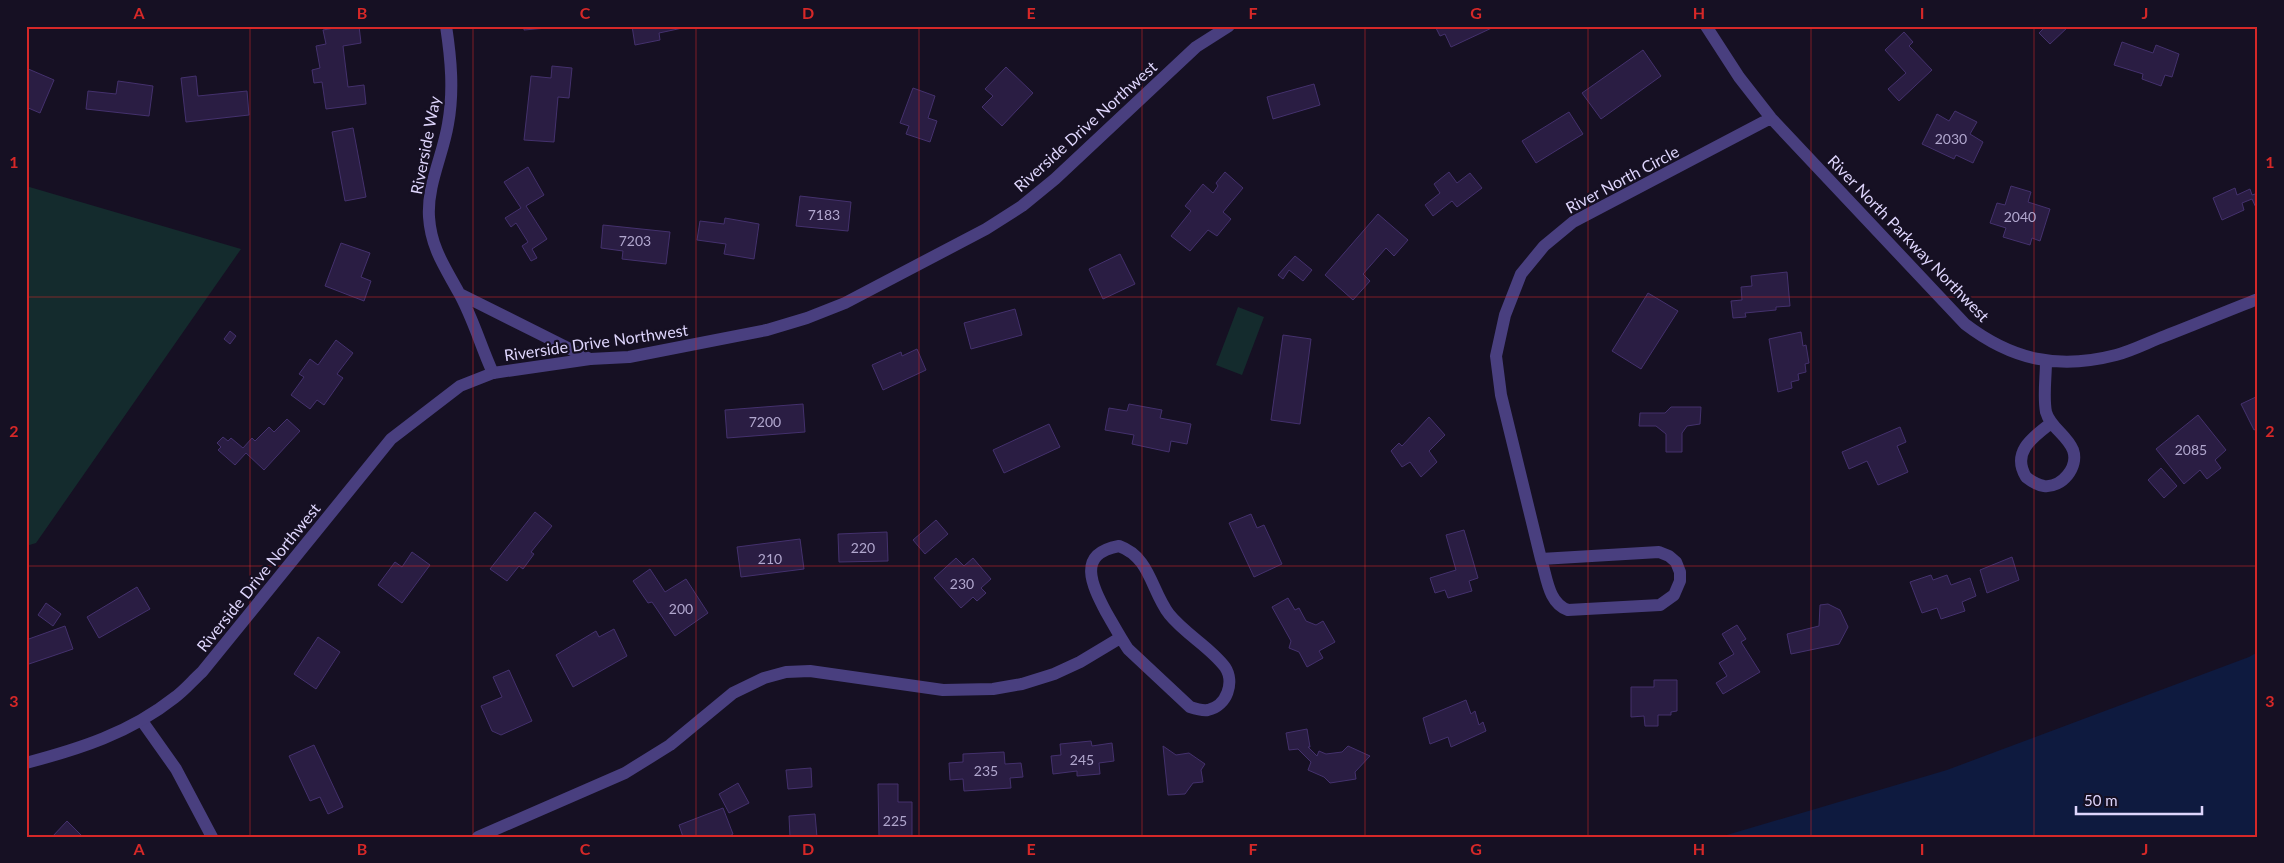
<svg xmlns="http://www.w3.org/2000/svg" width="2284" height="863" viewBox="0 0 2284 863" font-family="Lato,sans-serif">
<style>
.green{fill:#142b2d}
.water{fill:#0e1a3f}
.building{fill:#2a1d43;stroke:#44316d}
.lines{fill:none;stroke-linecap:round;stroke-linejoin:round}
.minor{stroke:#493f7f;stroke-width:12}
.tertiary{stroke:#493f7f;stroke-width:12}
.grid{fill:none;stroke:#d62828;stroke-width:1;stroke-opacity:0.55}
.labels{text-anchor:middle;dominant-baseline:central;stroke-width:4.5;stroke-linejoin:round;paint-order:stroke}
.number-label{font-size:14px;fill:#b1a7ce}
.street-label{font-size:16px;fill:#ded5fc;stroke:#161023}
.neatline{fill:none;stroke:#d62828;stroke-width:2}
.grid-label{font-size:16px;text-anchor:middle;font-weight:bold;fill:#d62828}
</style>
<rect width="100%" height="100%" fill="#161023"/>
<path class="green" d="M26,186L241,249L36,543L26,546Z
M1238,307L1264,317L1242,375L1216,365Z"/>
<path class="water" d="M2258,652V837H1720L1947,770L2249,657Z"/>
<path class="building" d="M346,26H359L361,43L343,46L348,87L364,85L366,104L326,109L322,82L314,83L312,70L320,68L316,46L326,44L323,30Z
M524,26H547V28L524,30Z
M632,26H692L659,33L660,40L635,45Z
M1435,26H1496L1451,47L1445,34L1440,36Z
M2046,26H2069L2050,44L2039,33Z
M1904,32L1913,42L1909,46L1932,70L1899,101L1888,89L1906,73L1885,50Z
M2122,42L2153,53L2156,45L2179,54L2172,77L2165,75L2161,86L2142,79L2143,74L2114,65Z
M1643,50L1661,76L1601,119L1582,93Z
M552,66L572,68L569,98L558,97L554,142L524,140L531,76L551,78Z
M1006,67L1033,93L1002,126L982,107L993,96L985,89Z
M26,68L54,80L40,113L26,107Z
M196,76L198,96L247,91L249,115L186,122L181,78Z
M118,81L153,86L149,116L86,109L88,91L116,94Z
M1314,84L1320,105L1273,119L1267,97Z
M913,88L935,96L928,118L937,121L930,142L906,134L909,126L900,123Z
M1955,111L1977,122L1970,134L1983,142L1973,163L1956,155L1954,159L1922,144L1937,114L1949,121Z
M1569,112L1583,134L1536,163L1522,141Z
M353,128L366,197L345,201L332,132Z
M528,167L544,195L526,206L547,239L532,249L537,258L531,261L522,246L528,242L516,223L511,227L505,218L521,208L504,182Z
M1225,172L1243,188L1223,212L1231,219L1217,236L1208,230L1190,251L1171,236L1191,211L1185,206L1203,184L1213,193L1218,186L1216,183Z
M1449,172L1457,183L1470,173L1482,188L1457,207L1452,201L1433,216L1425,205L1440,193L1434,184Z
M2011,186L2031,192L2028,202L2050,209L2040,241L2032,238L2030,245L2003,237L2006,228L1990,223L1997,203L2005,205Z
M2235,188L2237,195L2250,189L2252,195L2258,193V212L2252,199L2242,203L2244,210L2222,220L2213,198Z
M800,196L851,202L848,231L796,226Z
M1378,214L1408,240L1394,256L1386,248L1363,274L1370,281L1353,300L1325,275Z
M725,218L759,224L754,259L724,254L726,244L697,240L700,221L724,224Z
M603,225L670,232L666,264L622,259L623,251L601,248Z
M341,243L370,253L361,277L371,281L364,301L325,286Z
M1120,254L1135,284L1103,299L1089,269Z
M1295,256L1312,270L1303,281L1289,270L1283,279L1278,275Z
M1787,272L1790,306L1776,307V310L1745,313L1746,317L1733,318L1731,301L1742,300L1741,287L1752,286L1751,276Z
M1648,293L1678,311L1641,369L1612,351Z
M1015,309L1022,335L971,349L964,323Z
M230,331L236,336L230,344L224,339Z
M1801,332L1803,346L1806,345L1809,363L1805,364L1806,372L1798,374L1799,380L1791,382L1792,388L1778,392L1769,339Z
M1283,335L1311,339L1300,424L1271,420Z
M336,340L353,353L337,374L343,378L324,405L317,400L310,409L291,395L304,377L299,374L310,359L318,365Z
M917,349L926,370L883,390L872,365L901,352L902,356Z
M2258,396V428L2254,430L2241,404Z
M803,404L805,432L727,438L725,410Z
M1129,404L1162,410L1160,418L1191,424L1187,444L1171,441L1169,452L1132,444L1134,435L1105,430L1109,408L1127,411Z
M1671,407H1701L1700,424L1687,426L1682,433V452H1666V434L1656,426H1639L1640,413H1665Z
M2198,415L2226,450L2215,460L2221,468L2207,479L2200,470L2184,484L2156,449Z
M1429,417L1445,435L1429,451L1437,462L1421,477L1410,462L1402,467L1391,451L1399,443L1402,446Z
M287,419L300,431L264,470L246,453L235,465L218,450L221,447L217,443L223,437L228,441L231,438L243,448L252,438L255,441L269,427L274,432Z
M1049,424L1060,447L1004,473L993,450Z
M1900,427L1906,442L1897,446L1908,472L1878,485L1867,461L1849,469L1842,452Z
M2161,468L2177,486L2164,498L2148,480Z
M535,512L552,526L531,552L534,554L523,569L519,566L507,581L490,569Z
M1251,514L1257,528L1264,525L1282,564L1254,577L1229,523Z
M936,520L948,534L925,554L913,540Z
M1464,530L1478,578L1469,581L1472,591L1448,598L1445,590L1435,593L1430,578L1456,570L1446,535Z
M887,532L888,561L839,562L838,534Z
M800,539L804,569L741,577L737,547Z
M412,552L430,565L402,603L378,585L395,562L402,567Z
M2012,557L2019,580L1987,593L1980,570Z
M956,558L964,566L973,558L991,579L981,588L986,593L977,601L973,597L961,608L934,578Z
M650,569L665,592L686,579L708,613L675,636L652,602L648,603L633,581Z
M1931,575L1933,580L1947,575L1951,585L1970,578L1976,596L1962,602L1965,611L1941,619L1937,608L1922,613L1910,582Z
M137,587L150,609L99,638L87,617Z
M1288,598L1295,610L1299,608L1306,621L1316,625L1323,621L1335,642L1319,651L1323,658L1307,667L1299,652L1289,648L1291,641L1272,607Z
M46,603L61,614L53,626L38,615Z
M1828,604L1840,610L1848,627L1839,644L1791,654L1787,634L1819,626L1820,605Z
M1737,625L1746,639L1741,642L1760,672L1723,694L1716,683L1727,676L1719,663L1734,654L1722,634Z
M65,626L73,649L26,665V640Z
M614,629L627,656L573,687L556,655L596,631L599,637Z
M318,637L340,652L316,689L294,674Z
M509,670L532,721L501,735L492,731L481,706L502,697L493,677Z
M1654,680H1677V711L1671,712V715H1658V726H1645L1644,716L1631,717V687H1654Z
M1466,700L1471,714L1475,711L1479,725L1483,722L1486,731L1451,747L1448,737L1430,744L1423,718Z
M1307,729L1310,747H1308L1317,756L1319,751L1326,754L1342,752L1348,746L1370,756L1355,772L1356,779L1330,783L1324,777L1308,770L1311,762L1298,749L1289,750L1286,733Z
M1091,741L1092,746L1112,743L1114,761L1099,763L1100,774L1077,776V771L1053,774L1051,756L1061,755L1060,744Z
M314,745L343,807L328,814L320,797L310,801L289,756Z
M1163,746L1176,755L1189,753L1205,764L1201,770L1203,782L1193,783L1185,794L1168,795Z
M1004,752L1005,764L1021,763L1023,777L1010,778L1011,788L964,791L963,779L950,780L949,763L963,762V754Z
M811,768L812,787L788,789L786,770Z
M738,783L749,803L729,813L719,794Z
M878,784H898V802H912V837H879Z
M723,808L733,834L728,837H683L679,825Z
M815,814L817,837H790L789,816Z
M67,821L83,837H52Z"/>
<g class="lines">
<path class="minor" d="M446,26C451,59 454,91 448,124C443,155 427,185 429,217C431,248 445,267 459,293C473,318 481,347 493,373
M1706,26L1739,77L1771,118L1965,324C2012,360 2058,370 2116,355C2132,351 2149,342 2165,336C2196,324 2227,311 2258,299
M460,294L590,359
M2046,361C2046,377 2043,397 2046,412C2050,427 2067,435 2073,450C2079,467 2062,488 2044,486C2037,485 2031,481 2026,477C2011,452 2033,437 2051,423
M1119,546C1150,557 1151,590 1169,614C1185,634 1210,647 1225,667C1235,682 1227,706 1208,710C1202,711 1196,709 1190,707L1128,649C1120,637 1113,624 1106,612C1092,585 1076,554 1119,546Z
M1659,552L1669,556L1676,562L1680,572V581L1674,595L1660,605L1568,610C1548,603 1547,577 1541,559Z
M1541,559L1501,395L1496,356L1505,315L1521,274L1544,246L1573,222L1771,118
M142,721L176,769L212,837
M478,837L625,773L670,745L733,693L764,678L786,672L810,671L943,690L993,689L1022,684L1054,674L1080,662L1120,638"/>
<path class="tertiary" d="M26,763C79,749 130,733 174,698C184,691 192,681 202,672L391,439L460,386L493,373L590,359L629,357L767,330L807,318L845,303L986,229L1022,206L1055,179L1196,47L1229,26"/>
</g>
<path class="grid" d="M250,26V837M473,26V837M696,26V837M919,26V837M1142,26V837M1365,26V837M1588,26V837M1811,26V837M2034,26V837M26,297H2258M26,566H2258"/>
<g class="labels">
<g class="number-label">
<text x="1951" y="138">2030</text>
<text x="824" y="214">7183</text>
<text x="2020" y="216">2040</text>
<text x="635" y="240">7203</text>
<text x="765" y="421">7200</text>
<text x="2191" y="449">2085</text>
<text x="863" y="547">220</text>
<text x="770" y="558">210</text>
<text x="962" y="583">230</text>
<text x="681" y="608">200</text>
<text x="1082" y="759">245</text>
<text x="986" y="770">235</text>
<text x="895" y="820">225</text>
</g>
<g class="street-label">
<text transform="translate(1085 126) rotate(-42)">Riverside Drive Northwest</text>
<text transform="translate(425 145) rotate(-79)">Riverside Way</text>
<text transform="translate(1622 179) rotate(-28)">River North Circle</text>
<text transform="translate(1909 238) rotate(46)">River North Parkway Northwest</text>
<text transform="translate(596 342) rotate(-8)">Riverside Drive Northwest</text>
<text transform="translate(258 577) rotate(-51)">Riverside Drive Northwest</text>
</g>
</g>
<rect width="2284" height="863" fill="none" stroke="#161023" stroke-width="55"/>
<path d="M2076 806v8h126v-8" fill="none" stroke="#ded5fc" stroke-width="2.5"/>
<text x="2084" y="806" font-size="15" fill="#ded5fc" stroke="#161023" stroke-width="4" paint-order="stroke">50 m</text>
<rect x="28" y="28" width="2228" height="808" class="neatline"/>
<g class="grid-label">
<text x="139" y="19">A</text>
<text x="362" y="19">B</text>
<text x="585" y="19">C</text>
<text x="808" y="19">D</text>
<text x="1031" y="19">E</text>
<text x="1253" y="19">F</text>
<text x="1476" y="19">G</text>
<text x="1699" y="19">H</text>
<text x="1922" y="19">I</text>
<text x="2145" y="19">J</text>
<text x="14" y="168">1</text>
<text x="2270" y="168">1</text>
<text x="14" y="437">2</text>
<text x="2270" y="437">2</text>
<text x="14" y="707">3</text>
<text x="2270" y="707">3</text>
<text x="139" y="855">A</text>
<text x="362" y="855">B</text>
<text x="585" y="855">C</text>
<text x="808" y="855">D</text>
<text x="1031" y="855">E</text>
<text x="1253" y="855">F</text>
<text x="1476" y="855">G</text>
<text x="1699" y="855">H</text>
<text x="1922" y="855">I</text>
<text x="2145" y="855">J</text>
</g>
</svg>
